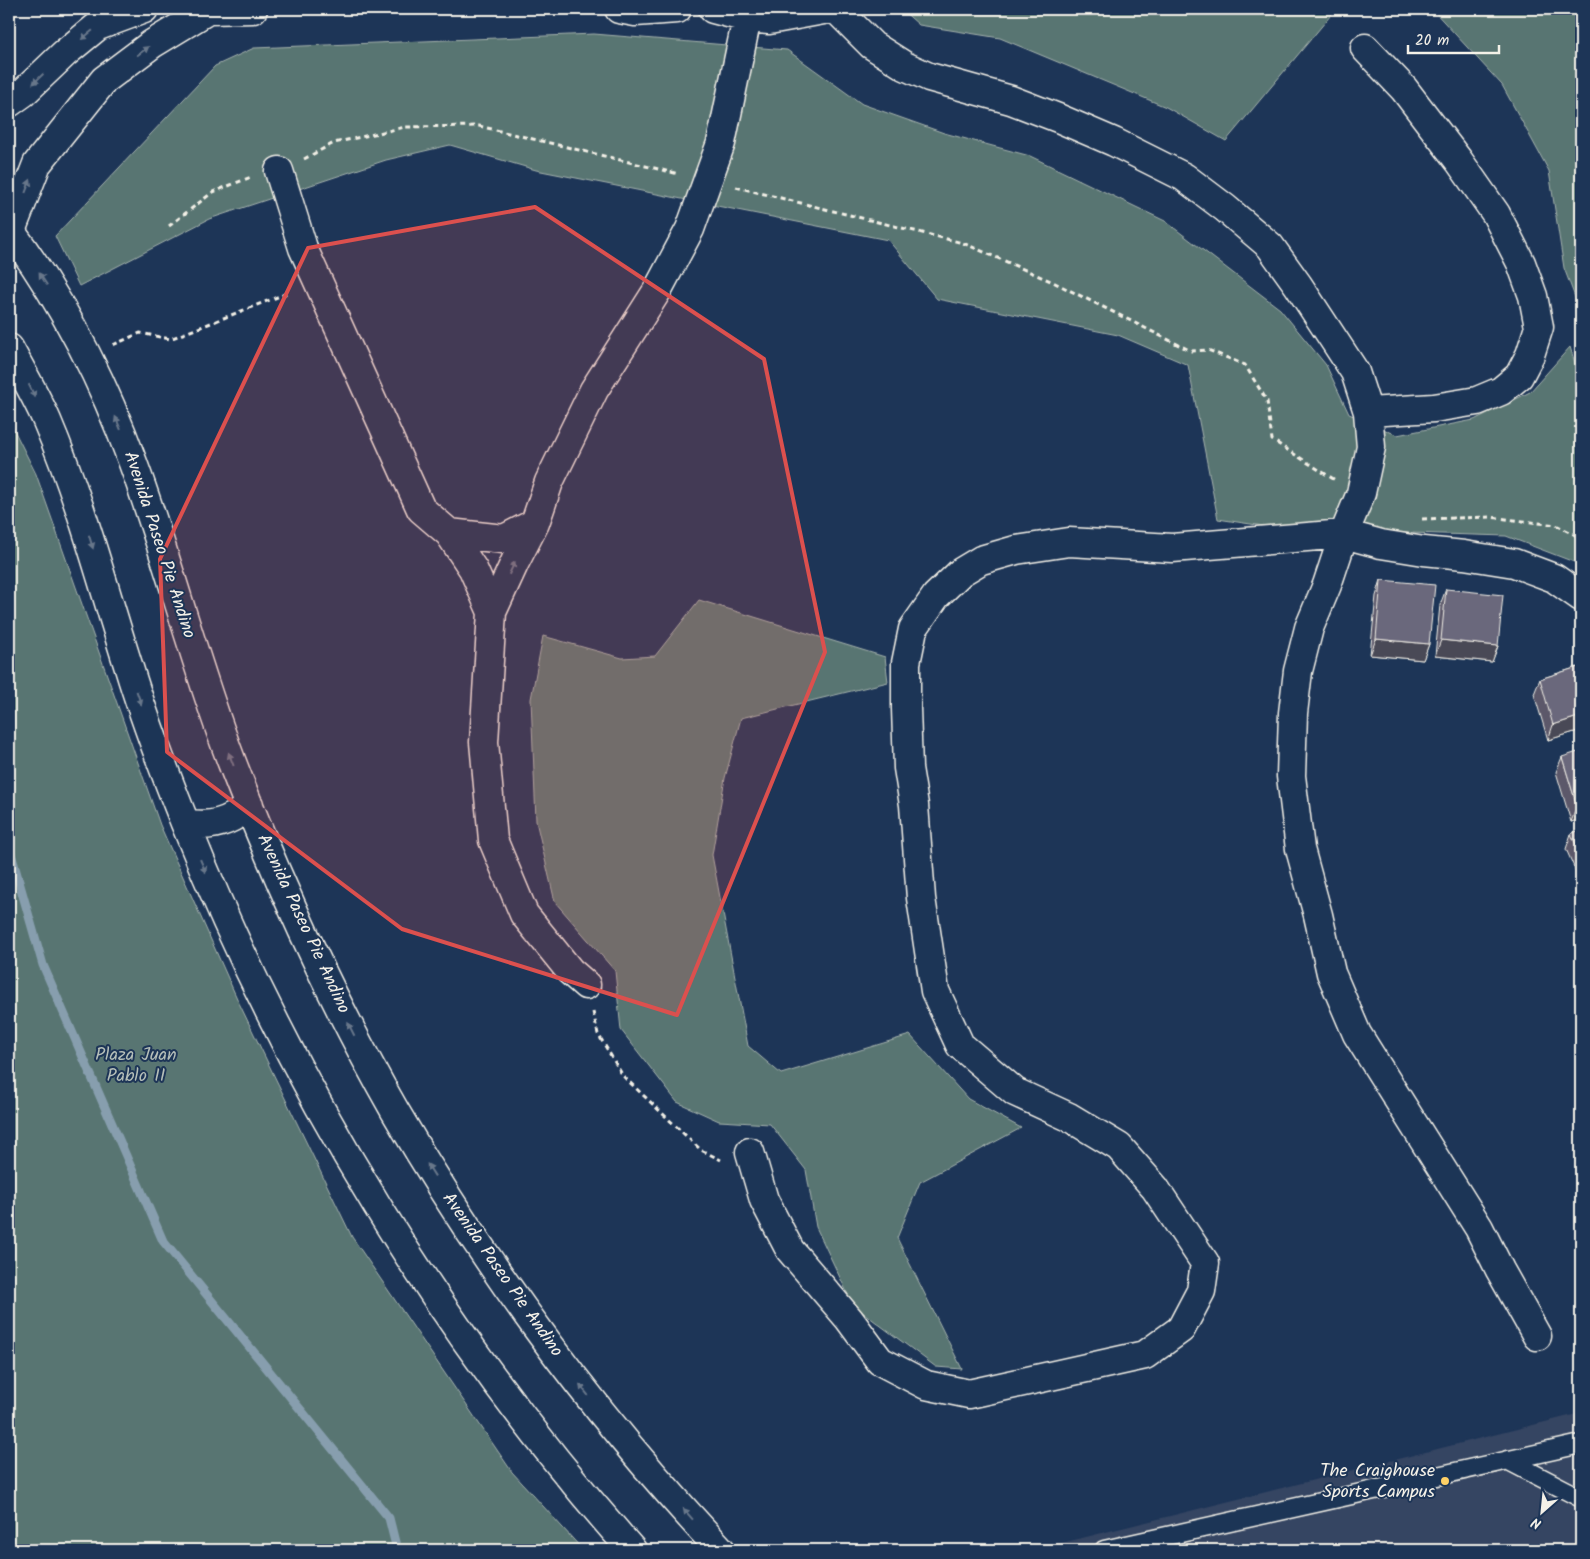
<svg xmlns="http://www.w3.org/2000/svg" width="1590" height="1559" viewBox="0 0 1590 1559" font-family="Kalam,sans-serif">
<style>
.built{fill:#344462}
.green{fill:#587572;stroke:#a6b3ad}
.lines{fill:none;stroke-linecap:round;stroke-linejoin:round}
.stream{stroke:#879eae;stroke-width:9}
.lane-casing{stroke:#f4f1e8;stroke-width:21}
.street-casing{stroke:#f4f1e8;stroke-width:31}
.secondary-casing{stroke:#f4f1e8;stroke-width:31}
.path{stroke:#f4f1e8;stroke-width:3;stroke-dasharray:5 4;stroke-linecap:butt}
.lane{stroke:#1d3557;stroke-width:18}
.street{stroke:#1d3557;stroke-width:28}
.secondary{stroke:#1d3557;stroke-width:28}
.wall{fill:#5b596b;stroke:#f4f1e8}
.shaded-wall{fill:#4a4957;stroke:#f4f1e8}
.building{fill:#6a687c;stroke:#f4f1e8}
.oneway{fill:#68778a}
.marked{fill:#dc504e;fill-opacity:0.2;stroke:#dc504e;stroke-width:4;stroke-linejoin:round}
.poi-dot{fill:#ffd166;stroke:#1d3557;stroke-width:2}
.labels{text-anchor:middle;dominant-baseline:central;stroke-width:4;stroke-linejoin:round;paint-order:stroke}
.street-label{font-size:18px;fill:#f4f1e8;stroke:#1d3557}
.park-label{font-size:18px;fill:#b6bfb9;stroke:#1d3557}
.poi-label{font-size:18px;fill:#f4f1e8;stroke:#1d3557;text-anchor:end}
</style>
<rect width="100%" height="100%" fill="#1d3557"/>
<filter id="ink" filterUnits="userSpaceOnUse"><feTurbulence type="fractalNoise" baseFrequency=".02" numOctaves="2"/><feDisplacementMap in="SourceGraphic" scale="10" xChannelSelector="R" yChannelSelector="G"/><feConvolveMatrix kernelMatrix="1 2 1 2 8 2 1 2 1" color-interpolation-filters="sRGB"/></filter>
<g filter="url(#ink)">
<path class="built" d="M1581,1413V1550H1031L1038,1549Z"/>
<path class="green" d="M901,9H1336L1226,141L1166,107L1000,38L919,25Z
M1432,9H1581V313L1564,268L1549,171L1502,85Z
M594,34L787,50L862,104L944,133L1030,156L1165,221L1280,309L1326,365L1349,414L1397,435L1474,420L1530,392L1570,347L1581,382V569L1574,562L1506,536L1283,529L1218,519L1188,365L1118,335L937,299L888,240L536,170L450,145L386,160L209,219L79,286L55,236L215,66L254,48Z
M9,420L36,474L160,825L239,1003L352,1237L512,1472L583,1550H9Z
M699,600L885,657L888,682L741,718L725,778L712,855L748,1046L781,1074L910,1035L968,1099L1021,1128L920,1182L897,1238L962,1369L936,1367L853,1305L816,1227L806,1170L770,1124L719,1121L677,1102L621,1030L615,971L555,902L536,821L531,699L543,636L622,658L655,656Z"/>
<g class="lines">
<path class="stream" d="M9,847L43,965L163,1241L389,1518L397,1550"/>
<g class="lane-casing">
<path id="lane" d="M1507,1460L1581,1498
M1104,1550L1581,1444"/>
</g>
<g class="street-casing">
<path id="street" d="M197,9L208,10L253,9
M619,9L635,12L677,9
M713,9L747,18L769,20L829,9
M836,9L872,45L905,66L929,77L1011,100L1058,118L1114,142L1184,177L1225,208L1270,246L1298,285L1355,372L1368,412L1371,447L1361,493L1344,534L1327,585L1309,628L1298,671L1293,713L1291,776L1300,849L1318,915L1331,973L1357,1034L1479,1228L1500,1270L1537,1336
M1365,48L1404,89L1459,161L1496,214L1521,263L1533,296L1539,327L1530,355L1519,376L1501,391L1477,401L1434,408L1368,412
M9,103L23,93L65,53L98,26L144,9
M279,171L303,248L421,509L449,533L504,539L535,523L549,482L594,390L657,291L690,229L721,143L747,18
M11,231L37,164L104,80L152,44L208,10
M535,523L515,562L492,612L484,742L493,840L524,914L570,971L586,985
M449,533L473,569L492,612
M750,1152L764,1200L790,1250L849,1319L880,1361L926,1385L969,1394L1145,1355L1181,1329L1201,1291L1205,1263L1155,1188L1119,1147L1069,1117L1015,1092L960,1045L935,991L921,898L914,805L908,768L906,708V663L913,629L936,596L961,572L981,560L1016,550L1069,542L1172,548L1344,534L1381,544L1424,551L1464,555L1514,563L1554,578L1581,597"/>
</g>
<g class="secondary-casing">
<path id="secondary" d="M9,229C62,300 103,380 133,463C169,561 194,662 231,760C277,880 331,999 395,1111C487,1269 596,1417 721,1550
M9,348C22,372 36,396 47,421C81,501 103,586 129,668C145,721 165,773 185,823C291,1088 443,1337 632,1550
M185,823C210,828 230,823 249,805"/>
</g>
<path class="path" d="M304,159L334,143L405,127L479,126L679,174
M736,187L963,243L1053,282L1191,351L1208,350L1245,365L1267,401L1272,440L1335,480
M169,226L213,192L251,177
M113,345L140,333L170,339L290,292
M1422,519L1490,517L1556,525L1581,538
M593,1012L598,1034L623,1076L701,1150L721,1160"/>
<use href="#lane" class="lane"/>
<use href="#street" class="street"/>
<use href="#secondary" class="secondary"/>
</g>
<path class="wall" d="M1381,580L1429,644L1423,660L1370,655L1376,596Z
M1446,589L1498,646L1492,662L1435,656L1440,605Z
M1581,666V730L1548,740L1534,694L1540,679Z
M1562,757L1581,819L1571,822L1556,772Z
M1581,829V883L1566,849L1571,834Z"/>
<path class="shaded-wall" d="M1376,639L1429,644L1423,660L1370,655Z
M1441,640L1498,646L1492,662L1435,656Z
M1581,716V730L1548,740L1553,725Z
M1581,805V819L1571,822L1577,806Z"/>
<path class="building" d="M1381,580L1435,585L1429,644L1376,639Z
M1446,589L1503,595L1498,646L1441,640Z
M1581,666V716L1553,725L1540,679Z
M1581,751V805L1577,806L1562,757Z
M1581,829V855L1571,834Z"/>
<defs><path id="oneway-solid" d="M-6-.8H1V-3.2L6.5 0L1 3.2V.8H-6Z" transform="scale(1.25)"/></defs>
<g class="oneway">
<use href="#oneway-solid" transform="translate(87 35) rotate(141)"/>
<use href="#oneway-solid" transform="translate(143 51) rotate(-37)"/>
<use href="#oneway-solid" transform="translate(38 79) rotate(136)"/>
<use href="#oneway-solid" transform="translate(28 186) rotate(-69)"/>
<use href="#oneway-solid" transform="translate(43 279) rotate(-123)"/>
<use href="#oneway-solid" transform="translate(32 391) rotate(64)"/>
<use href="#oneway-solid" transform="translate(118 423) rotate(-113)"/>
<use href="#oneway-solid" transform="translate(91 542) rotate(73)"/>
<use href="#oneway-solid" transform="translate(512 568) rotate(-65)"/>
<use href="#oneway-solid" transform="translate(139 698) rotate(71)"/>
<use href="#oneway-solid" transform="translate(231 759) rotate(-111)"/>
<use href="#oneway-solid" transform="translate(203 866) rotate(67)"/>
<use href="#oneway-solid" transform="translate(351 1029) rotate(-117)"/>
<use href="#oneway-solid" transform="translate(431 1170) rotate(-122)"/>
<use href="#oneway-solid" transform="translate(584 1390) rotate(-128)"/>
<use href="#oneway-solid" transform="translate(688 1514) rotate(-131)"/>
</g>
</g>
<path class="marked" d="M535,207L764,359L825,652L677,1015L402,929L167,752L160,559L308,248Z"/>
<circle class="poi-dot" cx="1445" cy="1481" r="5"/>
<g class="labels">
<g class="street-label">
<text transform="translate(159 545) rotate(72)">Avenida Paseo Pie Andino</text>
<text transform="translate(303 924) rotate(65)">Avenida Paseo Pie Andino</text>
<text transform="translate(502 1275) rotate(55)">Avenida Paseo Pie Andino</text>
</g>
<g class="park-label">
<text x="136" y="1055">Plaza Juan<tspan x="136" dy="21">Pablo II</tspan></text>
</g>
<g class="poi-label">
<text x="1435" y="1471">The Craighouse<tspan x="1435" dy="21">Sports Campus</tspan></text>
</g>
</g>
<rect width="1590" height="1559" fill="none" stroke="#1d3557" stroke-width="30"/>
<rect x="15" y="15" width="1560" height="1529" fill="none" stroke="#f4f1e8" stroke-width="2" filter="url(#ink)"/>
<g transform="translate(1542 1512) rotate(207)" stroke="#1d3557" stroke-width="4" paint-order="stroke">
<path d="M0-4L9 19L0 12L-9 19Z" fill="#f4f1e8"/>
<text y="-8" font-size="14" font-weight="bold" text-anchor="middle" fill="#f4f1e8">N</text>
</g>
<path d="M1408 45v8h91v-8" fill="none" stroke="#f4f1e8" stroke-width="2.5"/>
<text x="1415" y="45" font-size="15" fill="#f4f1e8" stroke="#1d3557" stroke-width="4" paint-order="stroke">20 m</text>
</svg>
